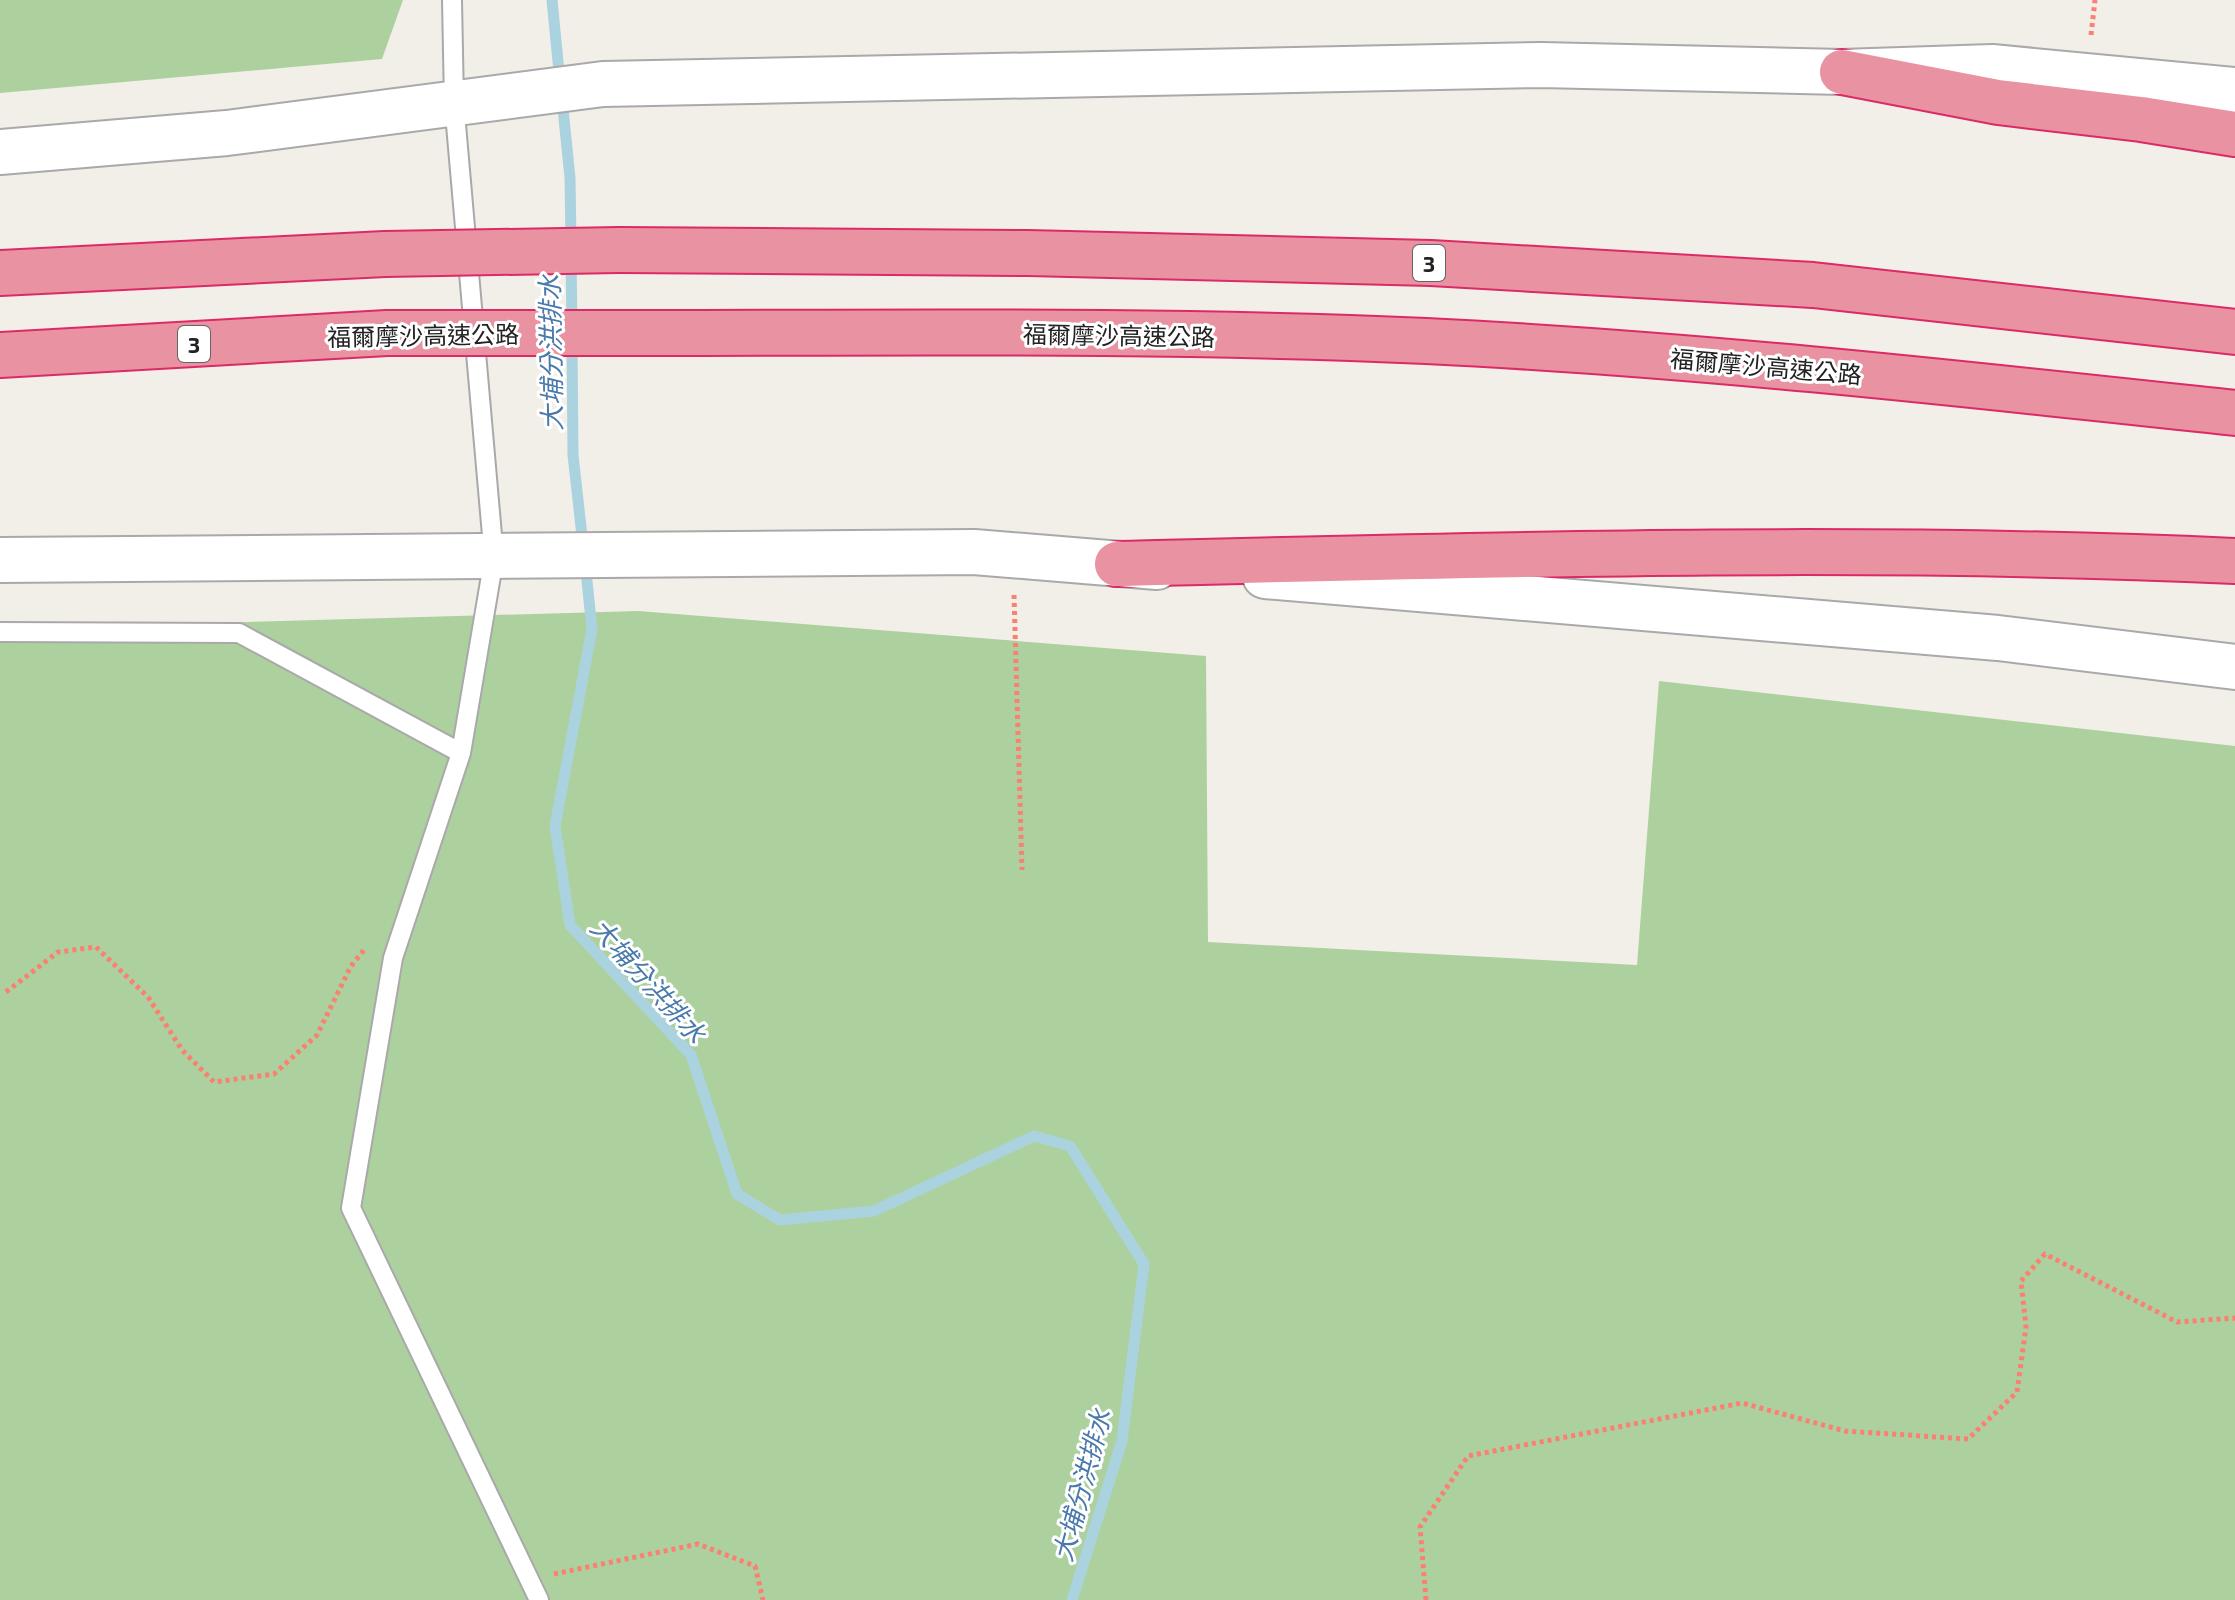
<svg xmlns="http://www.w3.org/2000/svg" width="2235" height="1600" viewBox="0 0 2235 1600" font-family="'Exo 2','Noto Sans TC',sans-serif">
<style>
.forest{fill:#add19e}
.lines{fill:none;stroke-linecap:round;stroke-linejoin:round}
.stream{stroke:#aad3df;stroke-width:11}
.service-casing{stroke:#a9a9a9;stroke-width:22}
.tertiary-casing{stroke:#a9a9a9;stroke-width:48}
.motorway-casing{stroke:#dc2a67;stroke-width:48}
.path{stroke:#fa8072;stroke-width:5;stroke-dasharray:4 4;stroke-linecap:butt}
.service{stroke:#fff;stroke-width:18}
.tertiary{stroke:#fff;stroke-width:44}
.motorway{stroke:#e892a2;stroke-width:44}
.motorway-bridge-casing{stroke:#dc2a67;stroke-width:48;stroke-linecap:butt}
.motorway-bridge{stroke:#e892a2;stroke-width:44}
.labels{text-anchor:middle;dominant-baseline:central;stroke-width:6;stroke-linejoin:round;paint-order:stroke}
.shield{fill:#fff;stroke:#646464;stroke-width:2}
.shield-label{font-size:22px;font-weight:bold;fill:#222}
.street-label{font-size:24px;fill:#222;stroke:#fff}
.water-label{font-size:26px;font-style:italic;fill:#4a7aab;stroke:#fff}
</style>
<rect width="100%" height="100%" fill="#f2efe9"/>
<path class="forest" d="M0,0H403L382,59L0,93Z
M638,611L1206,656L1208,942L1637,965L1659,681L2235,746V1600H0V629Z"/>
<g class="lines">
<path class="stream" d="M552,0L560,82
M562,99L570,178L571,242
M571,259L572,325
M572,343L573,455L583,545
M585,562L592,629L555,826L570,925L691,1055L737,1194L780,1220L874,1211L1034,1136L1070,1146L1144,1264L1122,1441L1072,1600"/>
<g class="service-casing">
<path id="service" d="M452,0L454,102L494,558L461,753L393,958L351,1208L539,1600
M0,632L239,633L461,753"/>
</g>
<g class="tertiary-casing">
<path id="tertiary" d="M0,152L227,133L603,84L1541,65L1842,72L1992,67L2235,90
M0,560L974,552L1157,567
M1265,576L1998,638L2235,667"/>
</g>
<g class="motorway-casing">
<path id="motorway" d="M1842,72L1998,102L2141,119L2235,134
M619,250L1028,253L1431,263L1813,285L2235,332
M0,273L385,254
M621,333C889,333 1158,329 1426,341C1696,354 1966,384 2235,413
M0,355L387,333
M1117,564C1489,555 1863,544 2235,561"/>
</g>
<path class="path" d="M2091,35L2095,0
M1014,595L1022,870
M6,992L58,952L96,947L148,997L182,1050L214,1082L274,1074L317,1035L351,966L364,950
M554,1574L698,1544L755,1566L763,1600
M1426,1600L1420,1527L1468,1456L1742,1403L1845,1431L1968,1439L2017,1392L2026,1327L2021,1281L2045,1254L2177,1322L2235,1318"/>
<use href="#service" class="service"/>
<use href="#tertiary" class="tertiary"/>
<use href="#motorway" class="motorway"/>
<g class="motorway-bridge-casing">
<path id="motorway-bridge" d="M385,254L619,250
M387,333H621"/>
</g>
<use href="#motorway-bridge" class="motorway-bridge"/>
</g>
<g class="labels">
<g class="shield">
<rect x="1413" y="245" width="32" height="36" rx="6"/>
<rect x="178" y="326" width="32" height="36" rx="6"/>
</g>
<g class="shield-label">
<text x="1429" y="263">3</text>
<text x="194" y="344">3</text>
</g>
<g class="street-label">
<text transform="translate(423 335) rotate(-1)">福爾摩沙高速公路</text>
<text transform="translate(1119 335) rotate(1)">福爾摩沙高速公路</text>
<text transform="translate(1766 366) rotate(5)">福爾摩沙高速公路</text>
</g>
<g class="water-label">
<text transform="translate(550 353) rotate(-91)">大埔分洪排水</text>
<text transform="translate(649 980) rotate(48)">大埔分洪排水</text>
<text transform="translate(1081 1485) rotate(-75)">大埔分洪排水</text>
</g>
</g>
</svg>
